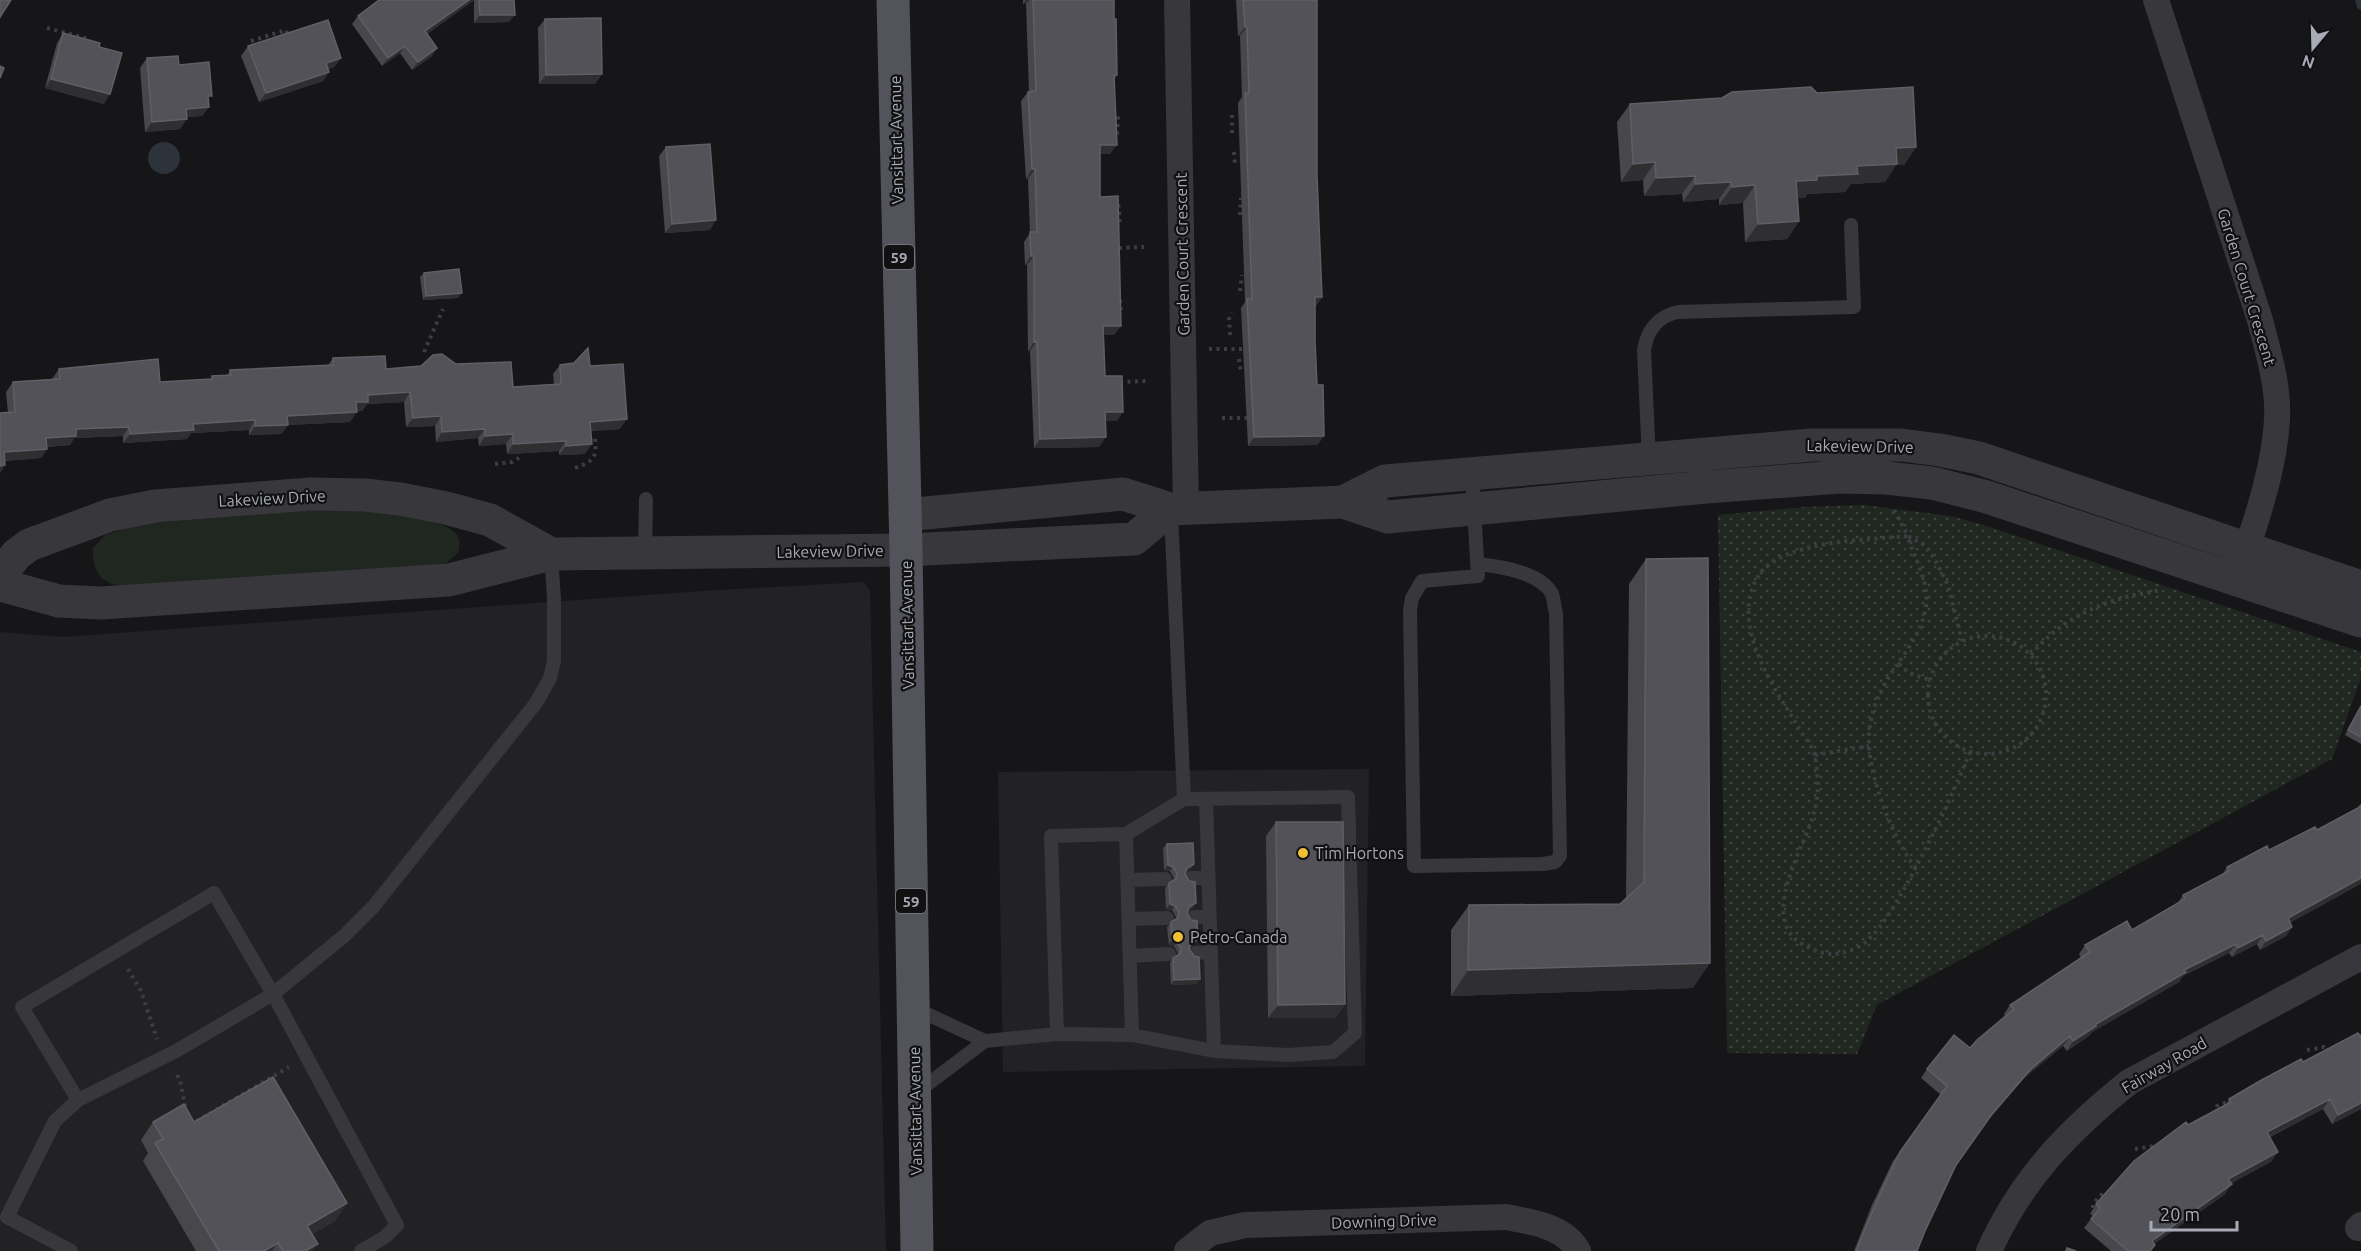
<svg xmlns="http://www.w3.org/2000/svg" width="2361" height="1251" viewBox="0 0 2361 1251" font-family="Ubuntu,sans-serif">
<style>
.built{fill:#222224}
.green{fill:#202721}
.park{fill:url(#park-dots)}
.water{fill:#2c333b}
.lines{fill:none;stroke-linecap:round;stroke-linejoin:round}
.stream{stroke:#2c333b;stroke-width:8}
.path{stroke:#3d3e43;stroke-width:4;stroke-dasharray:3 4.5;stroke-linecap:butt}
.service{stroke:#37373c;stroke-width:14}
.minor{stroke:#37373c;stroke-width:26}
.tertiary{stroke:#37373c;stroke-width:33}
.primary{stroke:#53545b;stroke-width:33}
.wall{fill:#47474c}
.shaded-wall{fill:#2f2f32}
.building{fill:#525258;stroke:#5f6066;stroke-width:1.5}
.poi-dot{fill:#efbf36;stroke:#111112;stroke-width:2}
.labels{text-anchor:middle;dominant-baseline:central;stroke-width:4.5;stroke-linejoin:round;paint-order:stroke}
.shield{fill:#111112;stroke:#7b7d86;stroke-width:1.5}
.shield-label{font-size:15px;font-weight:bold;fill:#a8abb7}
.street-label{font-size:16px;fill:#a8abb7;stroke:#111112}
.poi-label{font-size:16px;fill:#a8abb7;stroke:#111112;text-anchor:start}
</style>
<defs>
<pattern id="park-dots" width="8" height="8" patternUnits="userSpaceOnUse" patternTransform="scale(1.5)"><rect width="8" height="8" fill="#202721"/><path d="M2 2h.1M6 6h.1" fill="none" stroke="#3e443f" stroke-width="1.8" stroke-linecap="round"/></pattern>
</defs>
<rect width="100%" height="100%" fill="#161517"/>
<path class="built" d="M864,582L870,591L886,1251H0V632L62,637L703,591Z
M1369,769L1365,1066L1003,1072L998,772Z"/>
<path class="green" d="M338,508C361,510 446,516 457,535C461,541 459,547 458,553L446,563L432,565L121,586C99,583 92,569 93,548L105,535L140,524Z"/>
<path class="park" d="M1864,505L1951,516L1984,525L2361,652V678L2332,759L1877,1005L1857,1054L1727,1053L1718,515L1805,507Z"/>
<path class="water" d="M148 158a16 16 0 1 1 32 0a16 16 0 1 1-32 0Z"/>
<g class="lines">
<path class="stream" d="M2359,0L2361,6"/>
<path class="path" d="M47,28L89,39L88,44
M251,41L286,30L288,37
M1232,115V133
M1111,116H1118L1117,135
M1234,152L1235,164
M1114,201H1118L1120,222
M1240,215L1241,198
M1119,248L1144,247
M1240,291L1242,275
M1120,300L1121,310
M1230,335L1229,317L1232,313
M1209,349H1244
M424,352L443,309
M1239,359L1241,373
M1120,382L1148,381
M1222,418H1247V420
M495,464L512,462L519,458
M575,468C594,461 597,458 595,438
M1894,510L1908,536L1924,545L1934,558L1948,585L1962,641
M1928 695a59 59 0 1 1 118 0a59 59 0 1 1-118 0Z
M2031,655C2059,622 2089,607 2130,596C2141,593 2152,593 2162,589
M1899,664L1909,673L1930,680
M1815,755L1869,746
M1916,868C1894,842 1870,779 1869,744C1868,726 1873,707 1881,691C1895,662 1922,639 1926,606C1929,579 1914,560 1908,536C1869,540 1782,540 1759,575C1728,622 1773,686 1797,725C1802,735 1813,746 1815,757C1817,765 1817,775 1818,784C1818,795 1816,808 1812,819C1801,853 1757,923 1806,946C1814,950 1823,954 1832,954C1844,954 1861,948 1869,939C1883,926 1893,907 1903,891C1928,846 1951,799 1970,752
M128,969L141,991L157,1039
M2307,1050L2324,1047L2328,1050
M177,1075L180,1080L186,1111
M2214,1114L2217,1106L2227,1102
M190,1125L289,1067
M2135,1149L2154,1146
M2093,1208V1204L2104,1192"/>
<path class="service" d="M1649,461L1644,350C1647,331 1658,316 1678,312L1854,307L1851,225
M1472,474L1478,576L1422,581L1412,598L1410,610L1414,866L1543,864L1555,862L1560,856L1556,613C1554,607 1554,599 1552,594C1541,572 1498,566 1477,564
M645,553L646,499
M1206,799L1214,1051
M1126,834L1184,799
M1191,878H1208
M1128,880L1165,879
M1193,917H1209
M1129,919L1167,918
M1195,953L1211,952
M1130,956L1169,954
M914,1008L985,1041L916,1093
M1057,1034L1051,836L1126,834L1132,1035
M985,1041L1057,1034L1132,1035L1214,1051L1288,1055L1333,1052L1355,1033L1348,797L1184,799L1171,513
M78,1100L22,1007L214,893L273,994L397,1225L385,1237L361,1251
M71,1251L7,1217L55,1121L78,1100L178,1050L273,994L344,936L373,907L536,703L550,678L554,661V599L551,554"/>
<path class="minor" d="M1177,0L1186,509
M2156,0L2260,320C2268,352 2279,386 2277,420C2274,469 2257,518 2242,564
M2358,1228L2361,1225
M1187,1251L1210,1233L1245,1225L1506,1217C1531,1222 1565,1226 1578,1251
M1989,1251C2022,1178 2068,1131 2129,1082L2361,957"/>
<path class="tertiary" d="M1343,502L1385,481L1812,445H1901L1940,450L1979,458L2361,587
M905,515L1123,494L1170,509L1343,502L1388,517L1706,487L1840,477L1886,478L1932,483L1987,497L2361,621
M0,574L17,554L29,545L110,515L155,506L311,494L365,495L400,499L446,508L490,520L551,554
M0,585L59,601L101,603L449,580L551,554L906,550L1134,539L1170,509"/>
<path class="primary" d="M893,0L906,550L917,1251"/>
</g>
<path class="wall" d="M379,0H514L509,22L474,23V0L427,34L432,56L412,70L400,53L382,66L352,24L358,16Z
M1023,0H1114V19L1117,75L1114,80L1110,154H1100V197L1114,335H1104L1105,376L1117,421H1105L1099,447L1034,448L1030,351H1028L1027,265H1025L1024,242L1030,233L1028,179H1026L1021,101L1028,92H1029L1026,4H1023Z
M1236,0H1317V176L1322,297L1315,307V341L1317,385L1324,436L1317,445L1248,446L1241,308L1245,302L1238,103L1242,97L1240,36H1238Z
M545,19L602,74L595,84H539L538,28Z
M63,33L99,47L104,104L45,88L57,43Z
M248,46L341,58L334,67L328,69L329,72L323,81L259,102L241,56Z
M147,58L179,65L208,101L209,107L202,116L187,117L180,129L145,132L140,68Z
M1817,93L1916,147L1904,165H1896L1885,182L1851,184L1845,192L1807,194L1805,198H1798L1799,221L1787,239L1745,242L1743,203L1719,205V199L1683,202L1682,194L1644,196L1643,180L1621,182L1617,122L1630,104Z
M666,147L710,230L665,233L659,156Z
M424,273L458,298L423,300L420,277Z
M333,358L386,369L456,364L513,387L554,384L553,374L560,365L590,366L620,429L591,431L585,454L559,455V451L507,454L506,444L479,446L478,438L436,442L435,426L406,427L404,402L367,404L362,411H357L350,422L288,425L281,434L249,435V430L191,433L187,439L123,443V436L74,438L70,445L47,447V449L41,458L5,461V465L0,473V413H8L6,392L13,382L52,379L59,369L160,382L210,379L212,376H227L230,370L328,365Z
M1646,559L1693,988L1451,996V930L1469,905L1620,904L1626,898L1629,584Z
M2361,705V744L2345,735Z
M1276,822L1345,1004L1335,1018H1268L1266,836Z
M1167,844L1191,869L1186,872L1185,874L1193,908L1188,911L1187,913L1198,939L1195,944L1190,947L1189,949L1197,984L1171,985L1170,963L1173,958L1177,955L1178,953L1174,946L1169,945L1167,927L1171,922L1175,920L1176,917L1172,910L1166,909L1165,888L1169,883L1173,881L1174,878L1170,871L1164,870L1163,848Z
M2227,867L2290,923L2292,927L2286,936L2260,950L2257,944L2232,957L2229,953L2183,976L2179,982L2092,1032L2090,1035L2067,1051L2063,1046L2024,1078L1986,1123L1956,1165L1925,1231L1917,1251H1854L1872,1205L1893,1161L1941,1095L1921,1078L1927,1069L1970,1048L2005,1016L2004,1014L2010,1005L2081,958L2079,954L2085,945L2132,930L2177,904L2183,895L2222,875Z
M2361,1035V1109L2332,1124L2323,1109L2270,1137L2272,1161L2231,1183L2225,1194L2154,1244L2155,1245L2151,1251H2111L2084,1228L2093,1216L2090,1214L2096,1204L2188,1125L2226,1105L2229,1099L2303,1062Z
M153,1122H194L347,1203L335,1221L312,1234V1251H196L143,1161L148,1153L141,1140Z"/>
<path class="shaded-wall" d="M469,0H474L420,39L425,31Z
M1026,0H1029L1026,4H1023Z
M480,15H515L509,22L474,23Z
M1245,27H1247L1240,36H1238Z
M405,46L400,53L382,66L388,58Z
M437,48L432,56L412,70L418,62Z
M341,58L334,67L319,72L326,63Z
M329,72L323,81L259,102L266,93Z
M602,74L595,84H539L546,75Z
M51,79L110,94L104,104L45,88Z
M209,107L202,116L180,118L186,109Z
M187,119L180,129L145,132L152,122Z
M1100,145H1117L1110,154H1093Z
M1916,147L1904,165H1896L1885,182L1851,184L1845,192L1807,194L1805,198L1784,199L1796,181L1857,166L1896,148Z
M1655,162L1643,180L1621,182L1633,164Z
M1032,169H1035L1028,179H1026Z
M1695,176L1682,194L1644,196L1656,178Z
M1731,182L1719,199L1683,202L1695,184Z
M1755,185L1743,203L1719,205L1732,187Z
M716,220L710,230L665,233L672,224Z
M1799,221L1787,239L1745,242L1758,224Z
M1031,256H1034L1027,265H1025Z
M462,293L458,298L423,300L426,296Z
M1315,297H1322L1315,307H1308Z
M1103,326H1121L1114,335H1097Z
M1037,341L1030,351H1028L1034,342Z
M410,392L404,402L367,404L362,411L350,412L356,402L368,395Z
M357,412L350,422L288,425L281,434L249,435L255,426L287,416Z
M1105,412H1123L1117,421H1099Z
M441,416L435,426L406,427L413,418Z
M627,419L620,429L583,431L590,422Z
M255,420L249,430L191,433L187,439L123,443L130,434L193,424Z
M129,427L123,436L74,438L70,445L40,447L46,438L76,429Z
M485,429L478,438L436,442L442,432Z
M513,434L506,444L479,446L485,436Z
M1324,436L1317,445L1248,446L1254,437Z
M1106,437L1099,447L1034,448L1040,439Z
M566,441L559,451L507,454L513,444Z
M592,444L585,454L559,455L566,446Z
M47,449L41,458L0,461L4,452Z
M5,465L0,473V466Z
M1194,864L1191,869L1184,873L1187,868Z
M1168,865L1173,867L1170,871L1164,870Z
M2361,878V884L2281,928L2288,918Z
M1196,903L1193,908L1186,912L1189,907Z
M1170,904L1175,906L1172,910L1166,909Z
M2292,927L2286,936L2260,950L2266,941Z
M2263,935L2257,944L2232,957L2238,948Z
M1198,939L1195,944L1187,949L1191,944Z
M1172,940L1177,942L1174,946L1169,945Z
M2236,944L2229,953L2183,976L2179,982L2092,1032L2090,1035L2067,1051L2073,1041L2096,1024L2184,970Z
M1710,963L1693,988L1451,996L1468,970Z
M1200,979L1197,984L1171,985L1174,980Z
M1345,1004L1335,1018H1268L1278,1005Z
M2070,1036L2063,1046L2024,1078L1986,1123L1992,1114L2031,1069Z
M2330,1099L2323,1109L2261,1141L2267,1132Z
M2361,1103V1109L2332,1124L2338,1115Z
M2278,1152L2272,1161L2222,1189L2228,1179Z
M2232,1184L2225,1194L2145,1250L2152,1241Z
M347,1203L335,1221L295,1244L307,1226Z
M278,1243L272,1251H264Z
M318,1244L312,1251H305Z"/>
<path class="building" d="M0,0H11L0,17Z
M379,0H469L425,31L437,48L418,62L405,46L388,58L358,16Z
M479,0H514L515,15H480Z
M1033,0H1114V19H1116L1117,75H1114L1117,145H1100V197L1118,196L1121,326H1103L1105,376H1122L1123,412H1105L1106,437L1040,439L1037,341L1034,342V256H1031L1030,232H1037L1035,169H1032L1028,92L1036,91Z
M1243,0H1317V176L1322,297H1315V341L1317,385H1323L1324,436L1254,437L1247,299H1252L1245,93H1249L1247,27H1245Z
M601,18L602,74L546,75L545,19Z
M328,20L341,58L326,63L329,72L266,93L248,46Z
M63,33L100,43L99,47L122,53L110,94L51,79Z
M178,56L179,65L209,62L212,96H208L209,107L186,109L187,119L152,122L147,58Z
M0,66L4,68L0,78Z
M1811,87L1817,93L1913,87L1916,147L1896,148L1897,164L1857,166L1858,174L1817,176V180L1796,181L1799,221L1758,224L1755,185L1732,187L1731,182L1695,184V176L1656,178L1655,162L1633,164L1630,104L1722,98L1732,92Z
M710,144L716,220L672,224L666,147Z
M459,269L462,293L426,296L424,273Z
M588,348L590,366L623,364L627,419L590,422L592,444L566,446V441L513,444V434L485,436V429L442,432L441,416L413,418L410,392L368,395V402H356L357,412L287,416L288,425L255,426V420L193,424L194,430L130,434L129,427L76,429V436L46,438L47,449L4,452L5,465L0,466V413L15,412L13,382L60,379L59,369L158,359L160,382L212,379V376L231,375L230,370L333,365V358L385,356L386,369L421,366L433,355L442,354L456,364L511,362L513,387L561,384L560,365L574,363Z
M1708,558L1710,963L1468,970L1469,905L1620,904L1644,882L1646,559Z
M2361,706V737L2348,730Z
M2361,805V878L2288,918L2292,927L2266,941L2263,935L2238,948L2236,944L2184,970L2186,972L2096,1024V1026L2073,1041L2070,1036L2031,1069L1992,1114L1956,1165L1925,1231L1917,1251H1856L1879,1196L1900,1152L1947,1086L1927,1069L1954,1035L1970,1048L1977,1040L2014,1009L2010,1005L2090,952L2085,945L2127,921L2132,930L2185,899L2183,895L2229,871L2227,867L2267,846L2269,850L2315,827L2317,830L2358,808Z
M1276,822H1343L1345,1004L1278,1005Z
M1193,843L1194,864L1187,868L1185,874L1189,881L1195,882L1196,903L1189,907L1187,913L1191,920L1197,921L1198,939L1191,944L1189,949L1194,956L1199,957L1200,979L1174,980L1173,958L1180,954L1181,948L1177,942L1172,940L1171,922L1178,918L1179,912L1175,906L1170,904L1169,883L1176,879L1177,873L1173,867L1168,865L1167,844Z
M2358,1033L2360,1036L2361,1035V1103L2338,1115L2330,1099L2267,1132L2278,1152L2228,1179L2232,1184L2152,1241L2155,1245L2150,1251H2128L2091,1219L2100,1208L2096,1204L2134,1161L2186,1122L2188,1125L2231,1102L2229,1099L2258,1082L2301,1059L2303,1062Z
M273,1077L347,1203L307,1226L318,1244L305,1251H283L278,1243L264,1251H219L155,1143L163,1139L153,1122L184,1104L194,1122Z
M2067,1248L2076,1251H2066Z"/>
<g class="poi-dot">
<circle cx="1303" cy="853" r="6"/>
<circle cx="1178" cy="937" r="6"/>
</g>
<g class="labels">
<g class="shield">
<rect x="884" y="245" width="30" height="24" rx="4.5"/>
<rect x="896" y="889" width="30" height="24" rx="4.5"/>
</g>
<g class="shield-label">
<text x="899" y="257">59</text>
<text x="911" y="901">59</text>
</g>
<g class="street-label">
<text transform="translate(896 140) rotate(-91)">Vansittart Avenue</text>
<text transform="translate(1182 254) rotate(-91)">Garden Court Crescent</text>
<text transform="translate(2247 287) rotate(73)">Garden Court Crescent</text>
<text transform="translate(1860 446) rotate(1)">Lakeview Drive</text>
<text transform="translate(272 498) rotate(-3)">Lakeview Drive</text>
<text transform="translate(830 551) rotate(-1)">Lakeview Drive</text>
<text transform="translate(907 625) rotate(-91)">Vansittart Avenue</text>
<text transform="translate(2164 1065) rotate(-30)">Fairway Road</text>
<text transform="translate(915 1111) rotate(-91)">Vansittart Avenue</text>
<text transform="translate(1384 1221) rotate(-2)">Downing Drive</text>
</g>
<g class="poi-label">
<text x="1315" y="853">Tim Hortons</text>
<text x="1190" y="937">Petro-Canada</text>
</g>
</g>
<g transform="translate(2313 48) rotate(199)" stroke="#111112" stroke-width="4.5" paint-order="stroke">
<path d="M0-4.5L10 22L0 15L-10 22Z" fill="#a8abb7"/>
<text y="-9" font-size="16" font-weight="bold" text-anchor="middle" fill="#a8abb7">N</text>
</g>
<path d="M2151 1221v9h86v-9" fill="none" stroke="#a8abb7" stroke-width="3"/>
<text x="2160" y="1221" font-size="18" fill="#a8abb7" stroke="#111112" stroke-width="4.5" paint-order="stroke">20 m</text>
</svg>
